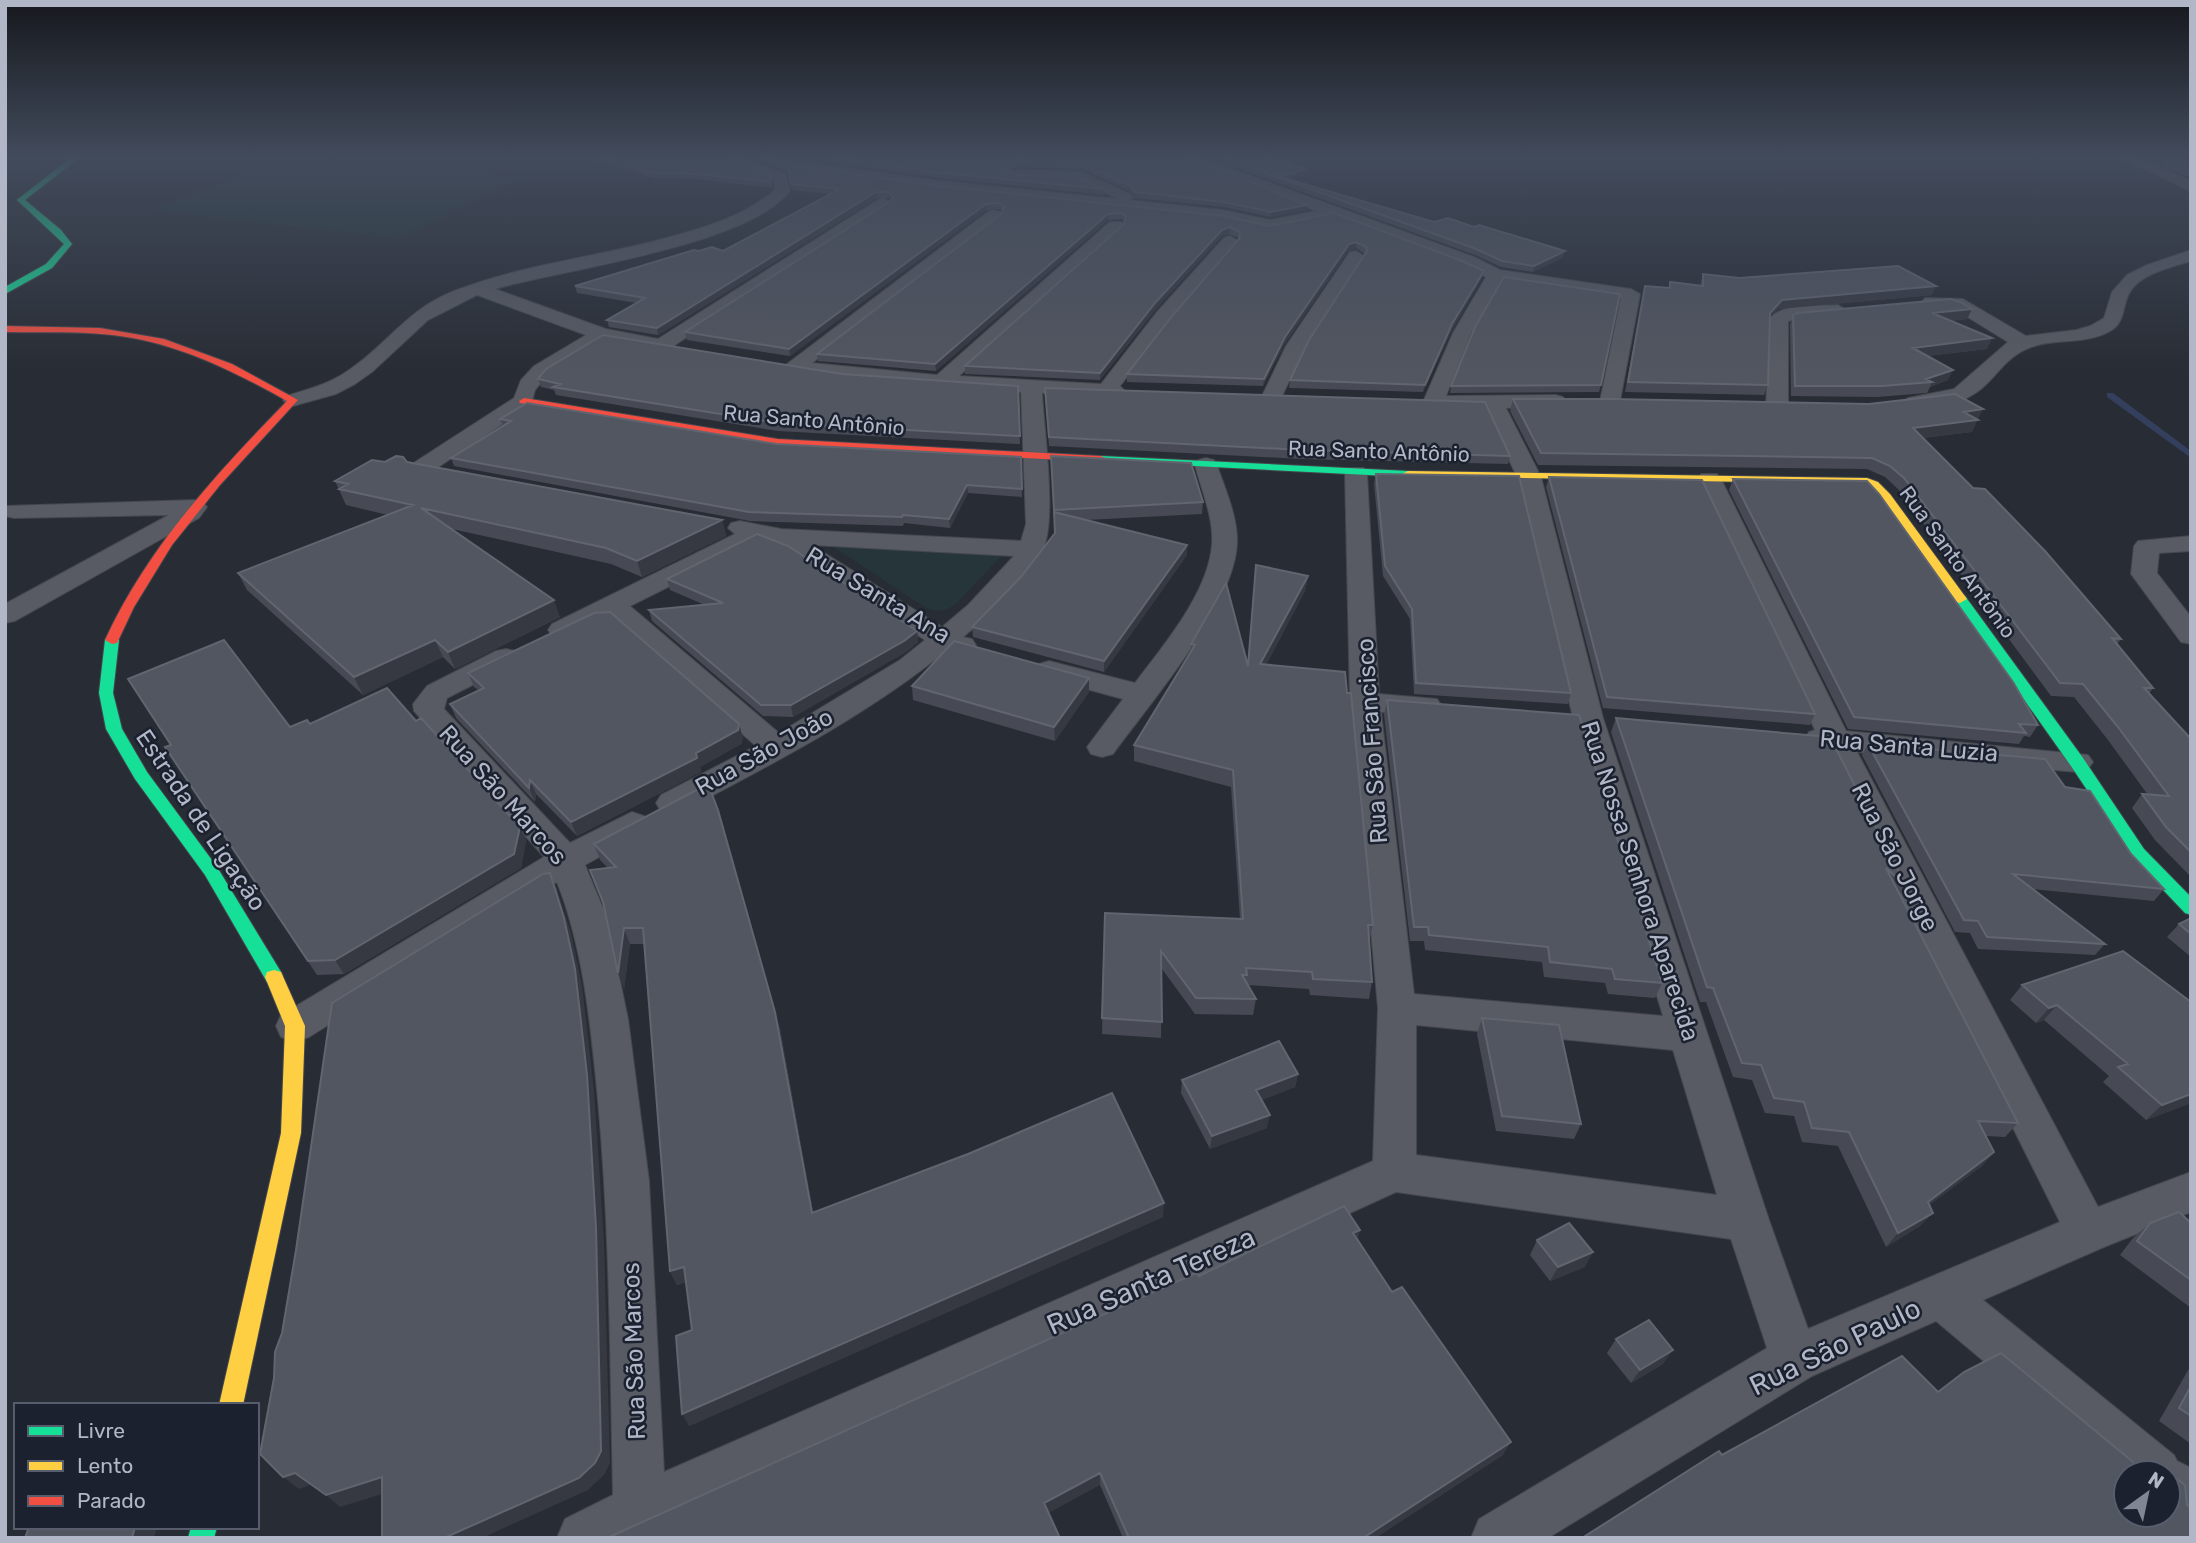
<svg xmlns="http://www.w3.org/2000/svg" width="2196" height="1543" viewBox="0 0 2196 1543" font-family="Rubik,sans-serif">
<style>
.green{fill:#25353a}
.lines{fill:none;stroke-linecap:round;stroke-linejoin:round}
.stream{fill:#333f5c;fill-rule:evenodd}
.street-casing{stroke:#44474d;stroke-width:2}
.fast-casing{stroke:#44474d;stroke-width:2}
.slow-casing{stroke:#44474d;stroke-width:2}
.jam-casing{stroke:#44474d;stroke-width:2}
.street{fill:#585b63;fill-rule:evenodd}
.fast{fill:#16e098;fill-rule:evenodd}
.slow{fill:#ffcf43;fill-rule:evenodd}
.jam{fill:#f24e42;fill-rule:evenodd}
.wall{fill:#474a54}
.shaded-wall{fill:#363942}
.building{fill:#525660;stroke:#616570;stroke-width:2;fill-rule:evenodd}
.labels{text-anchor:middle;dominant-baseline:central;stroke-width:5;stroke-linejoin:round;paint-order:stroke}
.far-street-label{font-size:21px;fill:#b1b7c7;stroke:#1b212f}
.street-label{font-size:24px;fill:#b1b7c7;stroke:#1b212f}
.near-street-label{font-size:28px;fill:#b1b7c7;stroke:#1b212f}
</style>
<rect width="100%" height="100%" fill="#282c34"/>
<path class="green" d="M289,157H302L520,178L399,238L151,210Z
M829,544L1002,555L957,603C946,611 939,613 926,608Z"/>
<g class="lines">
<path class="stream" d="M2107,393H2113L2191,451V458L2107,397Z"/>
<g class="street-casing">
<path id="street" d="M722,157H743L786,174L790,191C747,246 565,269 495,289L606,329L658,339L878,200L883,198L891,203L675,345L673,350L666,352L605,340L548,374L535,390L531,405L437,468L466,473L470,478L466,483L458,485L419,478L412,467L415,462L514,398L521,380L534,366L586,335L477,295L428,320L372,372L355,384L336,394L293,406L286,404L283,400L286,396C308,389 330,384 349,370C389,343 406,310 454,291C523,264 599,257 670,237C707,227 746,215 775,190L774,179Z
M1178,157H1199L1474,257L1500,270L1631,289L1640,294L1620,401L1617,405H1603L1600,401L1621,298L1501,281L1471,333L1446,396L1556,395L1563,397L1566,401L1563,405L1556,407L1506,408L1541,477L1603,718L1769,1220L1808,1329L2060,1222L1824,749L1809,746L1805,739L1809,732L1815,730L1697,479L1701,474H1717L1721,479L1846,731L2088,755L2093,762L2088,769L2077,772L1857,752L2098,1207L2191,1172V1212L2104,1247L1983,1300L2174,1455L2177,1461L2191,1468V1527L2167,1515L2168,1473H2126V1481L1936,1321L1812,1376L1548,1538H1471L1479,1519L1767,1348L1731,1239L1396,1192L639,1538H557L565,1519L613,1495C610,1360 610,1225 597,1090C590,1020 583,948 557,882L309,1037L295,1042L281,1037L276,1026L281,1015L544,857L414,711L413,704L427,686L496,651L506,649L516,651L520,657L516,663L447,698L444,709L570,843L632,812L644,816L648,824L644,832L585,865L607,918L628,1019L649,1181L664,1472L1373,1161L1378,1008L1350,702L1345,473L1348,468H1364L1367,473L1379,694L1437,699L1442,706L1437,713L1427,715L1381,712L1414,994L1663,1016L1573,718L1517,477L1485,408H1433L1426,406L1423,402L1453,333L1486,277L1462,265L1333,217L1270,230L1223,220L941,189L782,167L775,163L782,159L941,181L1118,199L1079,180L1017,178L1010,174L1017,170L1082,172L1130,194L1133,197L1129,200L1223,210L1270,220L1316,211ZM1416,1025L1673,1050L1717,1195L1416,1155Z
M2118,157H2137L2191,181V191Z
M994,210L1000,212L1002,215L1000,218L812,363L937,375L1110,222H1122L1124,225L1122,228L959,376L1101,384L1157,312L1224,238L1230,236L1238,241L1171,320L1120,386L1125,391L1122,395L1106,397L1042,393C1044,429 1057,520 1043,549C1027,584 992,613 963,637L972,639L976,645L972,651L962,653L947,650C868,715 774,763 683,811L672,814L661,811L656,803L661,795L756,746L609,617L572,636L562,638L552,636L548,630L552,624L735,534L728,528L731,523L740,521L781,529L1021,541L1026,524L1021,392L889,384L793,373L786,371L783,367L988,212ZM762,540L773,542L925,640L900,660L779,733L630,606ZM812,545L1014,556L968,605L942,627Z
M2191,250V261C2172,267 2140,274 2130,292C2122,305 2126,320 2112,330C2086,346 2055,337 2029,348C2007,356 1997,376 1981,389C1962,405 1938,406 1915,408L1908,406L1905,402L1908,398L1954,389L2008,342L1953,308L1925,306L1922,302L1925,298L1963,299L2026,336L2076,330L2090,326L2104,318L2112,292L2127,275L2147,265Z
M1356,251L1364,256L1306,346L1282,396L1279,400H1265L1262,396L1286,346L1350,252Z
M1838,305L1847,310L1844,314L1788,321V406L1784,410H1770L1766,406L1770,318C1783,303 1819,306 1838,305Z
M1206,458L1214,460L1217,465C1225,489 1238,517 1237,543C1235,605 1150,703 1113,754L1102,757L1091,754L1087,747L1123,699L1039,676L1035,670L1039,664L1049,661L1135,683C1163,646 1209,592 1212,544C1214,518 1201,489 1195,465L1198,460Z
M195,500L203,502L207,507L199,518L15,621L5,623V604L169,515L14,518L5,516V506Z
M2191,536V551L2159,553L2157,573L2191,617V644L2181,642L2131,574L2134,546L2138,541Z"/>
</g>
<g class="fast-casing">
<path id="fast" d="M72,157H80L25,200L61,230L72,244L52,268L5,294V287L46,264L64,244L17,200Z
M1101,456L1408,471L1414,474L1408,477L1097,461L1095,459Z
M1960,595L1965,596L2083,758L2144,849L2191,897V915L2185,913L2132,857L2071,766L1953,599Z
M112,636L119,640L113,693L122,729L147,772L217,867L281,972L283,977L281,982L274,984L267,982L205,875L135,779L106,729L99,693L105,640Z
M191,1527H217L214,1538H188Z"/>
</g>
<g class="slow-casing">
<path id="slow" d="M1408,471L1867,478L1878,482L1890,494L1967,599L1960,603L1955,602L1882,500L1865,484L1404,476L1402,474Z
M274,970L281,972L305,1026L301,1133L243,1405H219L281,1133L285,1026L265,977L267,972Z"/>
</g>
<g class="jam-casing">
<path id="jam" d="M5,326L100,328L164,339L232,364L298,400L220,485L172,545L134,607L117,643L112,644L105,640C148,547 216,474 287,401C232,370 175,342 112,335C77,331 41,333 5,332Z
M524,398L778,439L1101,456L1107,459L1101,462L778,445L520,403L519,401Z"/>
</g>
<use href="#street" class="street"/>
<use href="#fast" class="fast"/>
<use href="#slow" class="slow"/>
<use href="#jam" class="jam"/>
</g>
<path class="wall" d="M583,157H730L771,175L772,188L697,179L654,178Z
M751,157H781L776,160L779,163L780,169Z
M789,157H1191L1307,210L1270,217L1224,207L1135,198L1131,192L1082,169L1017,167L1011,172L1017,175L1104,189V195L941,178Z
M1207,157H1278L1291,162L1290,164L1306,169L1305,175L1290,179L1434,222L1563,257L1533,272L1501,267L1475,255Z
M2168,157H2191V178L2163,166Z
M781,164L940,186L1270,226L1334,213L1482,278L1451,332L1423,392L1289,388L1290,380L1365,254L1356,248L1348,251L1284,345L1263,386L1127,382V374L1239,238L1229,234L1222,236L1155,310L1100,380L965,374V366L1124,224V222L1122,219L1108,220L936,371L818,361L817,354L1001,214L1002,212L1000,209L986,210L790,356L687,340L685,332L889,202L891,199L890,198H877L658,335L609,327L607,320L636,303L577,293L575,286L699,251H723L830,194L792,190L789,173L782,170Z
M1703,274L1739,278L1932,295L1778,309L1770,318L1768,385L1764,395L1625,392L1643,295L1645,286L1668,288L1670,282L1700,286Z
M1972,309L1967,319L1950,321L1992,338L1987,349L1927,356L1948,380L1930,387L1927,393L1877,397L1791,396L1790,325L1793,315Z
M842,374L1018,386L1020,444L778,431L556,395L554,390L541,387L538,379Z
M1601,385L1599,392L1450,393L1451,386Z
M1045,397L1510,456L1508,464L1302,459L1049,446Z
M1513,399L1977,420L1972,432L1923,438L2121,639L2117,644L2153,688L2149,694L2191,739V877L2155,840L2132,808L2142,794L2148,795L2108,740L2074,697L2051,696L1898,489L1885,477L1867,469L1538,465L1510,411Z
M500,419L776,444L1021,457L1022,497L968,493L950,528L904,523L903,526L750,521L454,466L451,458L503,426Z
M1051,456L1203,502L1202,514L1086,520L1187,545V555L1104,672L973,637L972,627L1020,578L1055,533Z
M385,462H407L722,520L726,536L642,577L611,564L452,529L560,617L455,669L443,657L363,695L247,590L238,573L388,515L346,505L335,481Z
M1376,474L1571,693L1568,704L1414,694L1410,619L1383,576L1374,484Z
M1549,477L1815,714L1810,725L1603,708L1546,487Z
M1733,479L2038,725L2030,737L2024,736L2019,744L1848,729L1729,490Z
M1308,576L1305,591L1266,665L1373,925L1369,941L1372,982L1369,999L1310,995L1309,989L1247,985L1256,999L1253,1015L1195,1014L1162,969L1161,1038L1102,1034L1105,913L1240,919L1231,787L1134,761V745L1191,652V644L1248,665Z
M667,579L917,631L918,642L906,652L793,717L763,716L652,621L649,610L705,605L670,590Z
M468,673L743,738L741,744L700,767L701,772L577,836L536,794L535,802L456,718L450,704L478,690L474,687Z
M1089,678V692L1055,741L913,700L912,686Z
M1387,700L1662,983L1655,998L1608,994L1605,983L1544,977L1542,962L1425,950L1424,941H1410L1384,715Z
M1616,718L1830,737L1906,886L1900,895L2018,1123L2005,1137L1986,1136L1994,1152L1982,1166L1929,1205L1920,1226L1886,1247L1838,1146L1802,1142L1794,1116L1765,1113L1752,1080L1733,1077L1706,1002H1700L1611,732Z
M416,721L520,827L526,841L521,868L344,974L317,975L165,747L310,724Z
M1868,744L2065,787L2164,889L2154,901L2032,889L2105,944L2095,955L1978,949L1970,933L1955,932L1862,755Z
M594,844L780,1028L813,1212L1163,1217L689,1426L692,1330L686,1282L677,1285L670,1271L644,944H630L624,989L608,868L600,860Z
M2191,918V957L2167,937L2179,924Z
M2022,985L2191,1002V1103L2146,1120L2103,1082L2109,1076L2044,1020L2036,1023L2010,1000Z
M1482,1018L1581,1124L1574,1139L1496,1131L1477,1034Z
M1298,1074L1295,1087L1262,1100L1267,1128L1210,1149L1181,1093L1182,1080Z
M2150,1223H2191V1308L2120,1255L2133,1238Z
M1360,1230L1357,1240L1503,1455L1375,1538H1123L1100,1485L607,1538L1199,1276Z
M1537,1240L1585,1267L1550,1281L1530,1255Z
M1616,1339L1663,1364L1631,1383L1607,1353Z
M2191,1365V1444L2159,1421Z
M1938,1392L2141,1468L2148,1463L2187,1505L1722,1455Z"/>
<path class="shaded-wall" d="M1017,162V167L1008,175L1007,170Z
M1306,169L1305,175L1286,180L1280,177Z
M876,192L877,198L658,335L657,328Z
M986,204V210L790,356L789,349Z
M1307,205V210L1270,217L1271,212Z
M1108,214V220L936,371L935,364Z
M1230,227L1229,234L1222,236L1155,310L1100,380V373L1155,303L1222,230Z
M1356,242V248L1348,251L1284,345L1263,386L1264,379L1285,337L1349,244Z
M1565,251L1563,257L1533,272L1534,266Z
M1484,271L1482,278L1451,332L1423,392L1425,385L1452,324Z
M1936,286L1932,295L1778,309L1766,322L1770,313L1782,300Z
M1972,309L1967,319L1928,323L1932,313Z
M1992,338L1987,349L1908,358L1913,348Z
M1953,370L1948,380L1930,387L1932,382L1926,379Z
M1983,409L1972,432L1908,440L1913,428L1964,412Z
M967,485L968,493L950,528L949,519Z
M722,520L726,536L642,577L637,561Z
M1187,545V555L1104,672V661Z
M1308,576L1305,591L1258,680L1260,664Z
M554,600L560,617L455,669L448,652Z
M917,631L918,642L906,652L793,717L791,705Z
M435,640L443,657L363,695L354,677Z
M1089,678V692L1055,741L1054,727Z
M739,724L743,738L741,744L700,767L701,772L577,836L571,822L696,753Z
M530,780L536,794L535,802L529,788Z
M718,810L780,1028L816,1227L812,1213Z
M520,827L526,841L521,868L344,974L335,960Z
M550,873L557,889L571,933L582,985L594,1090L604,1242L610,1463L604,1475L588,1490L482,1538H444Z
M624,928L630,944L624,989L618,973Z
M2057,1005L2044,1020L2036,1023L2049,1008Z
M1298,1074L1295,1087L1254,1103L1256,1090Z
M2191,1094V1103L2146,1120L2162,1105Z
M1270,1115L1267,1128L1210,1149L1212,1136Z
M1994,1152L1982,1166L1916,1215L1928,1202Z
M1164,1203L1163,1217L689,1426L682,1414Z
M1933,1213L1920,1226L1886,1247L1898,1233Z
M1360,1230L1356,1244L1353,1233Z
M1593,1252L1585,1267L1550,1281L1558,1267Z
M684,1267L691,1281L677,1285L670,1271Z
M1673,1350L1663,1364L1631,1383L1640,1370Z
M1511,1442L1503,1455L1375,1538H1363Z
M295,1473L310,1485L299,1489L283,1477Z
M1100,1473V1485L1045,1515L1044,1503Z
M382,1477L395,1490L340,1507L326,1495Z
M135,1527H157L154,1538H132Z"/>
<path class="building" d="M600,157H730L771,175V182L696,174L653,173Z
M763,157H772L779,163Z
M827,157H1191L1307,205L1271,212L1224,202L1135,192L1131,186L1082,164L1017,162L1007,170L1017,175L1078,177L1104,189L941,173Z
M1222,157H1278L1291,162L1286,163L1306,169L1280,177L1434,222L1448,218L1474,227L1479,225L1565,251L1534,266L1502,261L1476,249Z
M781,164L940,186L1223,216L1270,226L1334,213L1462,261L1484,271L1452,324L1425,385L1290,380L1309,340L1367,251L1366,247L1356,242L1349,244L1285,337L1264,379L1127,374L1173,315L1239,239L1240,232L1230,227L1222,230L1155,303L1100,373L965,366L1124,224L1126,217L1122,213L1108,214L935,364L817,354L1001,214L1004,207L1000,203L986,204L789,349L685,332L889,202L893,197L889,192H876L657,328L607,320L645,298L575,286L694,250L699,251L712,247L723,251L840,189L791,184L788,167Z
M1898,266L1936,286L1782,300L1770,313L1768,385L1628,382L1645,286L1670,288V282L1703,286V274L1739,278Z
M1504,277L1620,294L1601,385L1451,386L1475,327Z
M1951,299L1960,302L1972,309L1932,313L1992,338L1913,348L1953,370L1926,379L1932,382L1882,386H1795L1793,315L1797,313Z
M603,335L842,374L1018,386L1020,436L777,423L553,387L560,384L538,379L546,369Z
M1045,388L1485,402L1510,456L1303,450L1049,437Z
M1955,394L1983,409L1964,412L1978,420L1913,428L1973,488L1985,489L2045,551L2121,639L2112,638L2153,688H2144L2191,739V852L2166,827L2142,794L2169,796L2118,727L2083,684L2060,683L1904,478L1890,466L1872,458L1541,453L1513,399H1613L1869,404Z
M527,403L776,444L1021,457L1022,489L967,485L949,519L903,515L902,517L749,512L451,458L511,421L500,419Z
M396,456L403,457L407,462L722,520L637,561L606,548L421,508L554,600L448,652L435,640L354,677L238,573L413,505L339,489L348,484L335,481L372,460L385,462Z
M1051,456L1191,463L1203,502L1054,510Z
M1376,474L1519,476L1571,693L1416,683L1412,609L1385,566Z
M1549,477L1702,480L1815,714L1607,697Z
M1733,479L1867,481L1879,494L2013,682L2038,725L2019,724L2026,733L1854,717Z
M1054,512L1187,545L1104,661L972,627L1020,578L1055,533Z
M757,534L788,546L917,631L904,641L791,705H761L649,610L723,603L667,579Z
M1256,565L1308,576L1260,664L1345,672L1347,693H1351L1373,925H1368L1372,982L1313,979L1312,972L1246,968L1247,975H1242L1256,999L1196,998L1161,951L1162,1022L1102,1018L1105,913L1243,919L1233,770L1134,745L1195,645L1191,644L1226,583L1248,666Z
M610,612L739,724L738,730L696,753L697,758L571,822L530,780L529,788L450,704L484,688L468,673L594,613Z
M224,640L290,727L307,720L310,724L387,688L416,721L421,718L520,827L514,854L335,960L308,961L165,747L171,745L128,679Z
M954,641L1089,678L1054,727L912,686Z
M1387,700L1579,715L1662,983L1615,979L1612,969L1550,962L1548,947L1429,935L1428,927H1414Z
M1616,718L1830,737L1906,886L1886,868L2018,1123L1978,1121L1994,1152L1928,1202L1933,1213L1898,1233L1849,1132L1812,1128L1804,1102L1774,1098L1761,1065L1742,1063L1713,988L1707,987Z
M1868,744L2045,759L2065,787L2090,791L2131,854L2164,889L2013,874L2105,944L1987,937L1978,921L1964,920Z
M708,784L718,810L775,1012L812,1213L968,1154L1112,1093L1164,1203L682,1414L676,1336L692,1330L684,1267L670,1271L643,928H624L618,973L603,902L590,870L616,867L594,844Z
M550,873L564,918L575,969L587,1075L596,1228L601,1451L595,1463L579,1478L444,1538H382V1477L326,1495L295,1473L283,1477L260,1454L274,1378L275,1352L282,1333L296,1250L332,1003L543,874Z
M2191,918V934L2179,924Z
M2123,951L2191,1002V1094L2162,1105L2118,1067L2128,1064L2057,1005L2049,1008L2022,985Z
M1482,1018L1559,1025L1581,1124L1502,1116Z
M1279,1041L1298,1074L1256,1090L1270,1115L1212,1136L1182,1080Z
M1344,1206L1360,1230L1353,1233L1392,1292L1402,1287L1511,1442L1363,1538H1129L1100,1473L1044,1503L1060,1538H607L1196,1273L1199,1276Z
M2179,1212L2191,1223V1280L2137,1241L2150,1223Z
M1569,1223L1593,1252L1558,1267L1537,1240Z
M1649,1320L1673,1350L1640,1370L1616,1339Z
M2001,1353L2144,1471L2148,1470V1463H2157L2185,1485L2187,1505L2191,1507V1538H1582L1719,1451L1722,1455L1902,1356L1938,1392L1964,1372ZM2126,1473H2168V1515H2126Z
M2191,1386V1416L2179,1408Z
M29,1527H135L132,1538H25Z"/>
<linearGradient id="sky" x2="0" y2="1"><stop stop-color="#16181d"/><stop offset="0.42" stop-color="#424b5c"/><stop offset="1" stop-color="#424b5c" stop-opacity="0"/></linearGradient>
<rect width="2196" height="373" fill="url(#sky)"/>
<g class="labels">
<g class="far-street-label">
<text transform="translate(814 420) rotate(5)">Rua Santo Antônio</text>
<text transform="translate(1379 451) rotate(2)">Rua Santo Antônio</text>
<text transform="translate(1958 562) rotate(54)">Rua Santo Antônio</text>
</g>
<g class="street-label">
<text transform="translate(878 595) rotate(31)">Rua Santa Ana</text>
<text transform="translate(1372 741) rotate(-94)">Rua São Francisco</text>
<text transform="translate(1909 746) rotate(5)">Rua Santa Luzia</text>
<text transform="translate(764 752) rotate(-29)">Rua São João</text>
<text transform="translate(503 795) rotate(48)">Rua São Marcos</text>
<text transform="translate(201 820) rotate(56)">Estrada de Ligação</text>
<text transform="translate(1895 857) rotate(63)">Rua São Jorge</text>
<text transform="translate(1640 881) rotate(72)">Rua Nossa Senhora Aparecida</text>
<text transform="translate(634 1351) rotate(-92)">Rua São Marcos</text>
</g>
<g class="near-street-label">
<text transform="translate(1151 1281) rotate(-24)">Rua Santa Tereza</text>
<text transform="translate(1835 1347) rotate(-26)">Rua São Paulo</text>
</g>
</g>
<rect width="2196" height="1543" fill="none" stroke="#b1b7c7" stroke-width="14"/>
<rect x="14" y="1403" width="245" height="126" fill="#1b212f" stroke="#575d6c" stroke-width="2"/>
<rect x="28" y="1426" width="35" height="10" fill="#16e098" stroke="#575d6c" stroke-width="2"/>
<text x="77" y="1438" font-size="21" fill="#b1b7c7">Livre</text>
<rect x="28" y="1461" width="35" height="10" fill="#ffcf43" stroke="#575d6c" stroke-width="2"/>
<text x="77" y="1473" font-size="21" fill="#b1b7c7">Lento</text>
<rect x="28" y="1496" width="35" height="10" fill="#f24e42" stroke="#575d6c" stroke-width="2"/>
<text x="77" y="1508" font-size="21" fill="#b1b7c7">Parado</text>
<g transform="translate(2147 1494) rotate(33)"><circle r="33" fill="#1b212f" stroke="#575d6c" stroke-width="2"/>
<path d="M0-5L12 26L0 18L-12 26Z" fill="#818694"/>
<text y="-10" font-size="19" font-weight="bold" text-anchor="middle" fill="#b1b7c7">N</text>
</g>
</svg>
